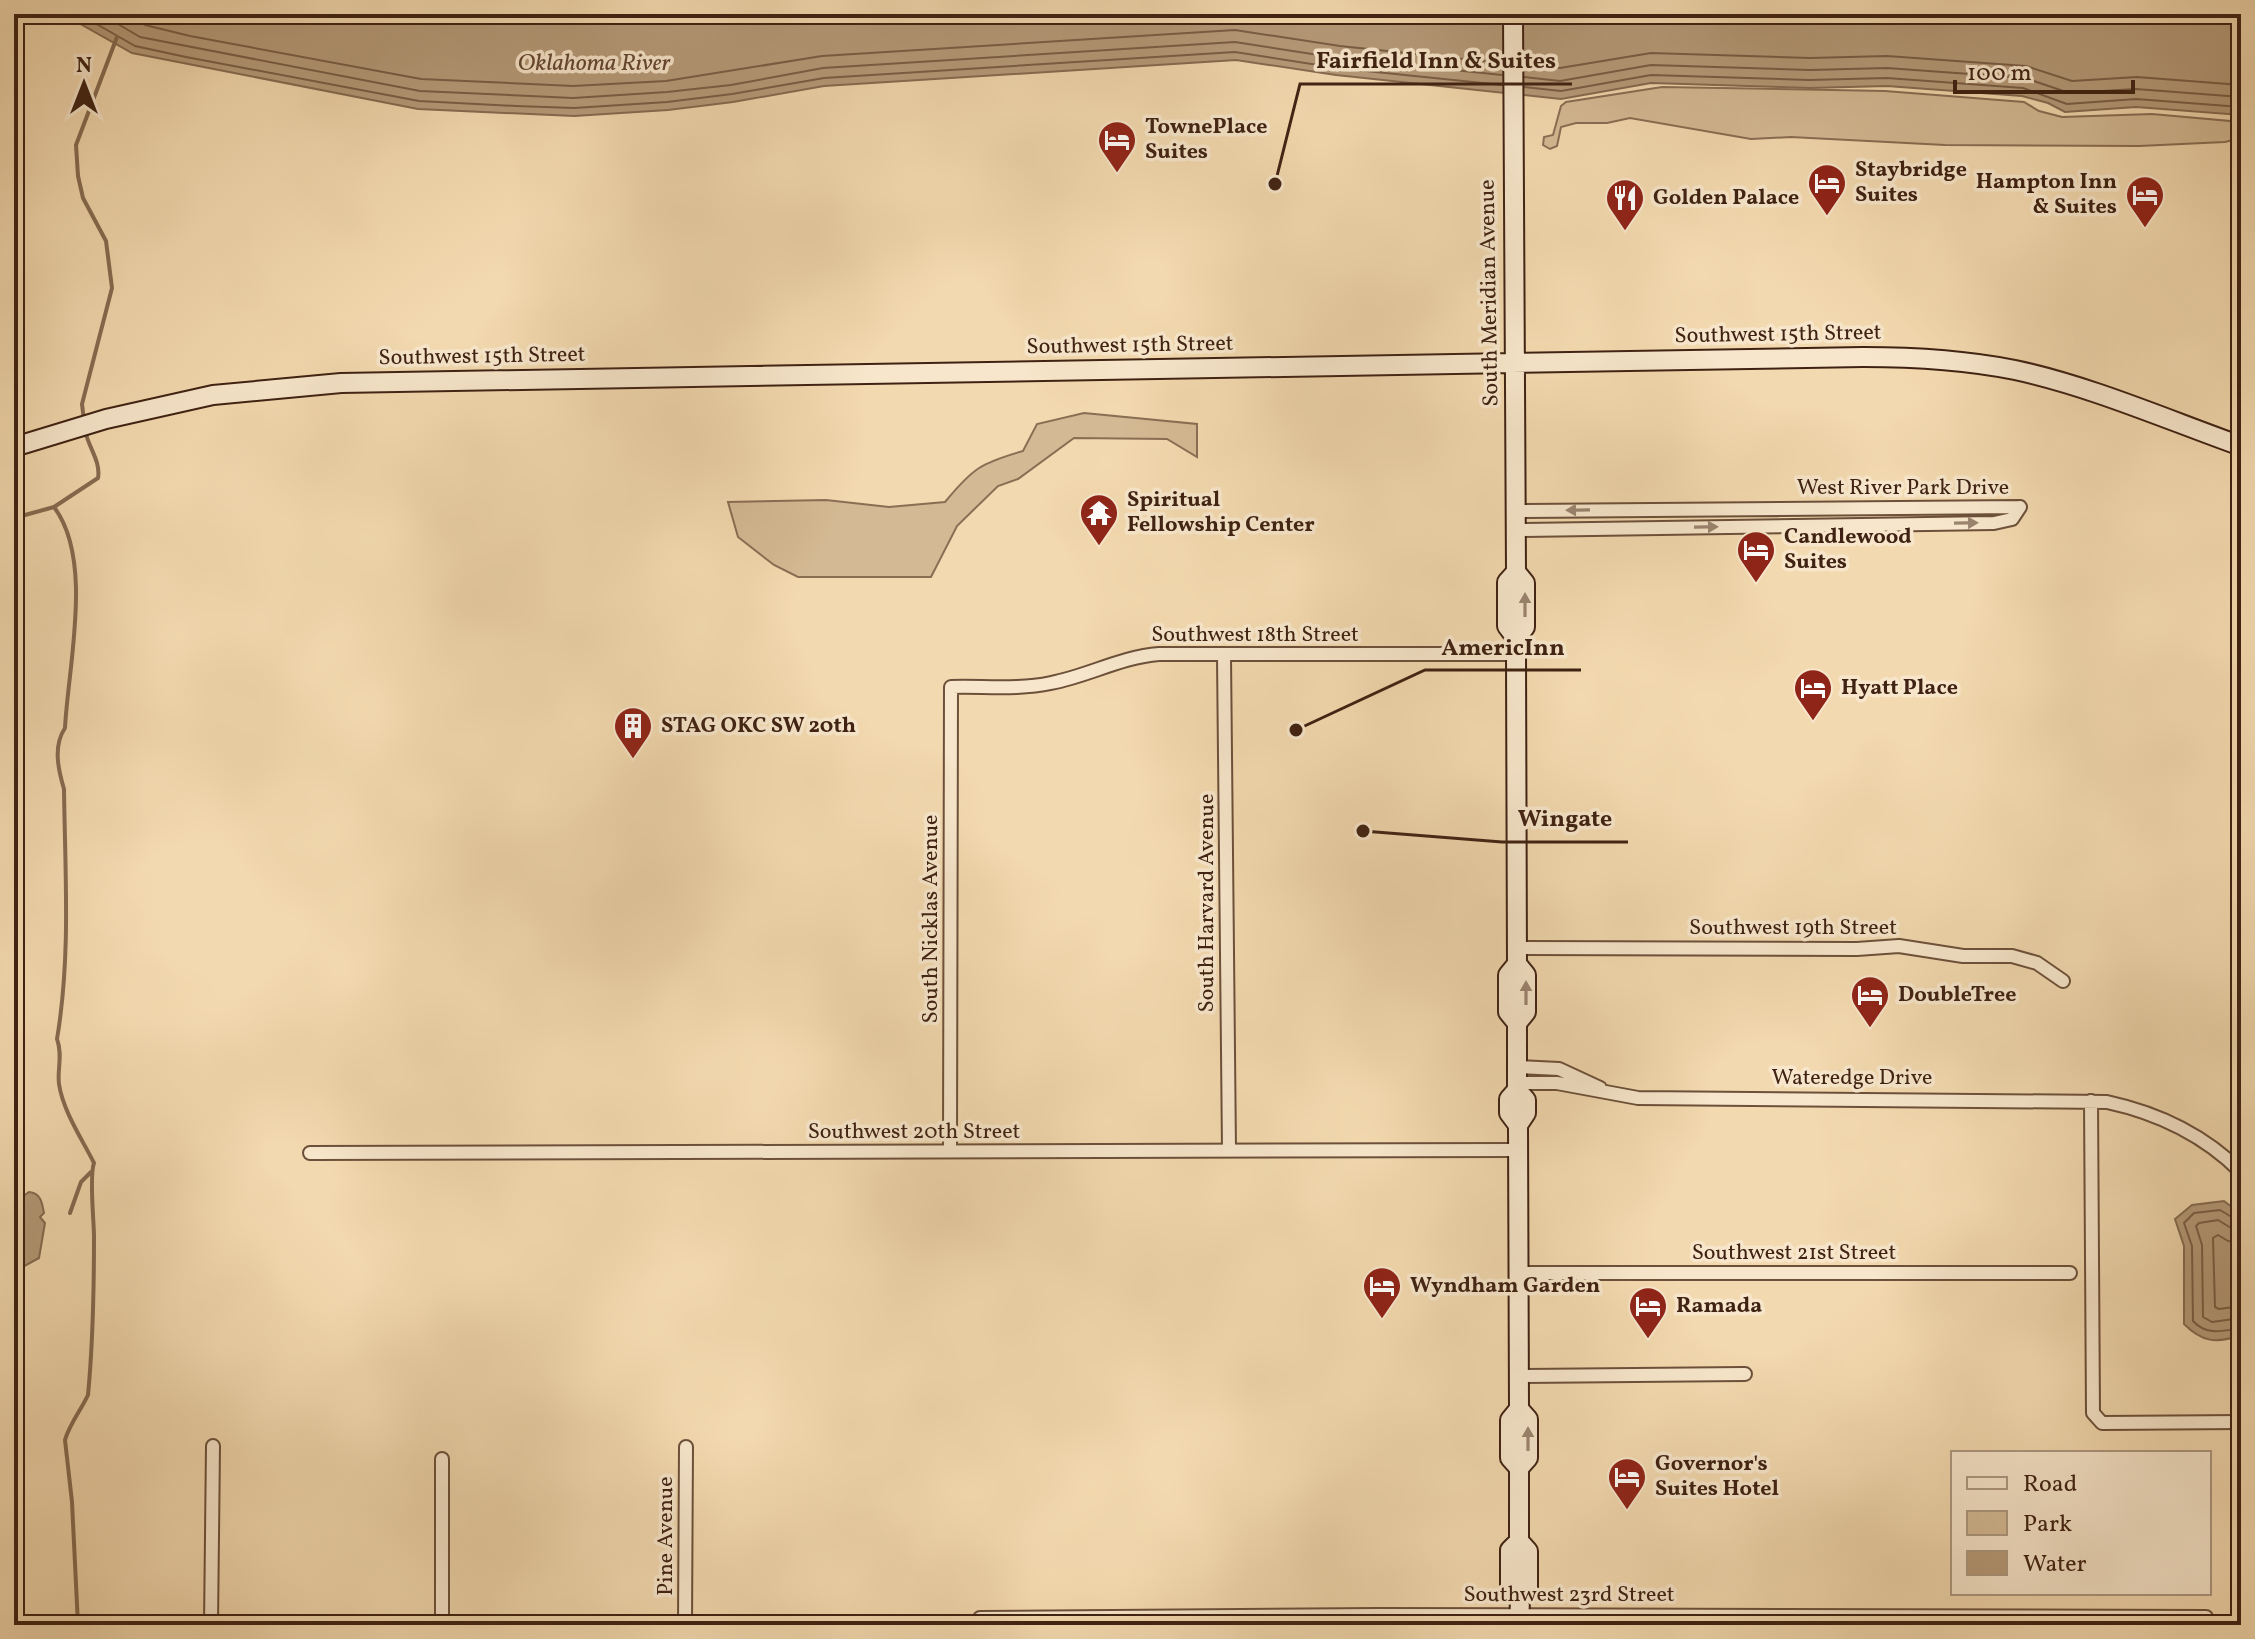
<svg xmlns="http://www.w3.org/2000/svg" width="2255" height="1639" viewBox="0 0 2255 1639" font-family="Vollkorn,serif">
<style>
.green{fill:#d4ba94;stroke:#8a6e54;stroke-width:2}
.water{fill:#b69b7a;stroke:#866b51;stroke-width:2}
.lines{fill:none;stroke-linecap:round;stroke-linejoin:round}
.shore{stroke:#7a5e46;stroke-width:2}
.stream{stroke:#866b51;stroke-width:4}
.street-casing{stroke:#6c503a;stroke-width:16}
.secondary-casing{stroke:#3f2213;stroke-width:22}
.street{stroke:#f7e6cb;stroke-width:12}
.secondary{stroke:#f7e6cb;stroke-width:18}
.oneway{fill:#9b846f}
.labels{text-anchor:middle;dominant-baseline:central;stroke-width:7;stroke-linejoin:round;paint-order:stroke}
.poi-label{font-size:22px;font-weight:bold;fill:#3f2213;stroke:#f7e6cb;text-anchor:start}
.street-label{font-size:22px;fill:#3f2213;stroke:#f7e6cb}
.water-label{font-size:24px;font-style:italic;fill:#634632;stroke:#f7e6cb}
.leader{fill:none;stroke:#3f2213;stroke-width:3}
.callout-dot{fill:#3f2213;stroke:#f7e6cb;stroke-width:3}
.callout-label{font-size:24px;text-anchor:middle;font-weight:bold;fill:#3f2213;stroke:#f7e6cb;stroke-width:7;stroke-linejoin:round;paint-order:stroke}
</style>
<rect width="100%" height="100%" fill="#f3d9af"/>
<filter id="stains"><feTurbulence type="fractalNoise" baseFrequency=".0025" numOctaves="4"/><feColorMatrix values="0 0 0 0 .2 0 0 0 0 .09 0 0 0 0 .02 0 0 0 .5 -.17"/></filter>
<radialGradient id="worn" r=".72"><stop offset=".6" stop-color="#630" stop-opacity="0"/><stop offset="1" stop-color="#630" stop-opacity=".3"/></radialGradient>
<path class="green" d="M1662,87L1885,91L2024,102L2039,111L2062,117L2152,114L2241,122V138L2225,142L2139,146L1945,145L1791,137L1751,139L1630,118L1607,123H1576L1561,127L1557,146L1550,149L1543,145L1544,137L1553,135L1561,106L1566,102Z
M1084,413L1197,424V457L1167,439L1074,438L1018,479L998,486L957,526L931,577H798L774,565L738,537L728,502L826,500L889,507L945,502C973,468 981,463 1023,451L1037,424Z"/>
<path class="water" d="M14,14H2241V115L2136,107L2065,112L2048,103L2022,96L1887,86L1810,88L1651,83L1561,99L1336,75L1236,60L824,86L733,102L668,110L574,116L418,109L132,53L75,21H14Z
M29,1192C41,1193 42,1203 44,1213L40,1217L45,1223L39,1258L19,1269H14V1224L20,1212L22,1197Z
M2224,1201L2237,1211L2240,1218L2241,1335C2216,1344 2202,1342 2184,1324V1246L2175,1219L2192,1205Z"/>
<g class="lines">
<path class="shore" d="M79,14L135,46L186,57L419,101L516,106L574,108L667,102L732,94L824,78L1235,52L1337,68L1502,85
M101,14L140,37L420,91L573,98L667,92L731,85L823,68L1235,42L1338,58L1502,75
M127,14L145,25L190,36L421,79L573,86L666,81L822,56L1235,30L1340,46L1502,63
M1524,65L1560,68L1651,53L1810,58L1887,56L2026,66L2072,81L2137,77L2241,85
M1524,77L1560,81L1651,65L1810,70L1887,68L2025,78L2069,93L2136,89L2241,97
M1524,87L1561,91L1651,75L1809,80L1887,78L2023,88L2067,104L2136,99L2241,107
M2241,1220L2235,1219L2220,1210L2194,1213L2184,1223L2192,1246L2193,1321C2207,1336 2222,1331 2241,1328
M2241,1230L2231,1228L2218,1220L2199,1223L2196,1226L2202,1245L2203,1317L2212,1322L2241,1318
M2241,1242L2228,1241L2218,1235L2213,1238L2215,1307L2219,1309L2241,1306"/>
<path class="stream" d="M84,421L82,404L112,288L106,241L83,198L78,176L76,145L117,37
M54,507C94,560 68,666 65,728C53,746 58,769 64,789C65,872 71,956 57,1039C63,1055 57,1070 59,1084C63,1111 82,1139 94,1163C89,1176 94,1220 94,1237C94,1289 93,1343 88,1395C81,1410 69,1425 65,1440L72,1502L78,1625
M14,518L54,507L98,478C101,461 88,447 85,430
M70,1213L81,1182L91,1172"/>
<g class="street-casing">
<path id="street" d="M1515,511L2020,507
M1516,530L1994,523L2012,519L2020,507
M1224,656L1229,1150
M1517,948L1857,949L1899,946L1963,956H2012L2037,963L2063,981
M1517,1067L1559,1069L1600,1088
M1517,1083H1557L1638,1098L2107,1102C2158,1113 2204,1135 2241,1172
M2091,1101L2093,1413L2102,1423L2241,1422
M950,1151L951,687C984,686 1018,690 1051,683C1088,676 1121,657 1159,654H1516
M310,1153L1518,1150
M1518,1273H2070
M1519,1376L1745,1374
M442,1459V1625
M211,1625L213,1446
M685,1625L686,1447
M980,1625V1618L1377,1615L2206,1617"/>
</g>
<g class="secondary-casing">
<path id="secondary" d="M1513,14L1516,572L1525,583V627L1516,638
M14,447L106,419L213,395L341,383L1863,357C1914,357 1965,360 2015,370C2090,386 2168,420 2241,446
M1516,572L1507,582V626L1516,638V654L1517,964L1508,975V1012L1517,1023V1090L1526,1100V1113L1518,1125L1519,1409L1510,1420V1458L1519,1468
M1517,964L1526,975V1012L1517,1023
M1517,1090L1509,1099V1113L1518,1125
M1519,1409L1528,1419V1458L1519,1468V1541L1528,1551V1589L1520,1600L1519,1625
M1519,1541L1510,1550V1588L1520,1600"/>
</g>
<use href="#street" class="street"/>
<use href="#secondary" class="secondary"/>
</g>
<defs><path id="oneway-solid" d="M-6-.8H1V-3.2L6.5 0L1 3.2V.8H-6Z" transform="scale(2)"/></defs>
<g class="oneway">
<use href="#oneway-solid" transform="translate(1578 510) rotate(179)"/>
<use href="#oneway-solid" transform="translate(1966 523) rotate(-1)"/>
<use href="#oneway-solid" transform="translate(1706 527) rotate(-1)"/>
<use href="#oneway-solid" transform="translate(1525 605) rotate(-90)"/>
<use href="#oneway-solid" transform="translate(1526 993) rotate(-90)"/>
<use href="#oneway-solid" transform="translate(1528 1439) rotate(-90)"/>
</g>
<defs>
<g id="hotel-pin" transform="scale(2)"><path d="M0 17L-7.5 6A9.5 9.5 0 1 1 7.5 6Z" fill="#8f2418" stroke="#f7e6cb"/><path d="M-6-4.5h1.5V1H6V5H4.5V3h-9V5H-6ZM-4 0a1.8 1.8 0 1 1 3.6 0ZM.5 0V-2.5h3Q6-2.5 6 0Z" fill="#fff"/></g>
<g id="restaurant-pin" transform="scale(2)"><path d="M0 17L-7.5 6A9.5 9.5 0 1 1 7.5 6Z" fill="#8f2418" stroke="#f7e6cb"/><path d="M-5-6h1v4h1v-4h1v4h1v-4h1v5L-1.5 .5V6h-2V.5L-5-1ZM5-6V6H3V1.5H1.5Q1.5-4 5-6Z" fill="#fff"/></g>
<g id="temple-pin" transform="scale(2)"><path d="M0 17L-7.5 6A9.5 9.5 0 1 1 7.5 6Z" fill="#8f2418" stroke="#f7e6cb"/><path d="M0-6L5-2H3V0L6.5 2.5H4V6H1.5V3h-3V6H-4V2.5H-6.5L-3 0V-2H-5Z" fill="#fff"/></g>
<g id="building-pin" transform="scale(2)"><path d="M0 17L-7.5 6A9.5 9.5 0 1 1 7.5 6Z" fill="#8f2418" stroke="#f7e6cb"/><path d="M-4-6H4V6H1V3H-1V6H-4ZM-2.5-4.3h1.7v1.8h-1.7ZM.8-4.3h1.7v1.8H.8ZM-2.5-1h1.7V.8h-1.7ZM.8-1h1.7V.8H.8Z" fill="#fff"/></g>
</defs>
<g fill-rule="evenodd">
<use href="#hotel-pin" x="1117" y="140"/>
<use href="#hotel-pin" x="1827" y="183"/>
<use href="#hotel-pin" x="2145" y="195"/>
<use href="#restaurant-pin" x="1625" y="198"/>
<use href="#temple-pin" x="1099" y="513"/>
<use href="#hotel-pin" x="1756" y="550"/>
<use href="#hotel-pin" x="1813" y="688"/>
<use href="#building-pin" x="633" y="726"/>
<use href="#hotel-pin" x="1870" y="995"/>
<use href="#hotel-pin" x="1382" y="1286"/>
<use href="#hotel-pin" x="1648" y="1306"/>
<use href="#hotel-pin" x="1627" y="1477"/>
</g>
<g class="labels">
<g class="poi-label">
<text x="1145" y="127">TownePlace<tspan x="1145" dy="25">Suites</tspan></text>
<text x="1855" y="170">Staybridge<tspan x="1855" dy="25">Suites</tspan></text>
<text x="2117" y="182" text-anchor="end">Hampton Inn<tspan x="2117" dy="25">&amp; Suites</tspan></text>
<text x="1653" y="198">Golden Palace</text>
<text x="1127" y="500">Spiritual<tspan x="1127" dy="25">Fellowship Center</tspan></text>
<text x="1784" y="537">Candlewood<tspan x="1784" dy="25">Suites</tspan></text>
<text x="1841" y="688">Hyatt Place</text>
<text x="661" y="726">STAG OKC SW 20th</text>
<text x="1898" y="995">DoubleTree</text>
<text x="1410" y="1286">Wyndham Garden</text>
<text x="1676" y="1306">Ramada</text>
<text x="1655" y="1464">Governor's<tspan x="1655" dy="25">Suites Hotel</tspan></text>
</g>
<g class="street-label">
<text transform="translate(1490 293) rotate(-91)">South Meridian Avenue</text>
<text transform="translate(1778 335) rotate(-1)">Southwest 15th Street</text>
<text transform="translate(1130 346) rotate(-1)">Southwest 15th Street</text>
<text transform="translate(482 357) rotate(-1)">Southwest 15th Street</text>
<text x="1903" y="488">West River Park Drive</text>
<text x="1255" y="635">Southwest 18th Street</text>
<text transform="translate(1207 903) rotate(-90)">South Harvard Avenue</text>
<text transform="translate(931 919) rotate(-90)">South Nicklas Avenue</text>
<text x="1793" y="928">Southwest 19th Street</text>
<text x="1852" y="1078">Wateredge Drive</text>
<text x="914" y="1132">Southwest 20th Street</text>
<text x="1794" y="1253">Southwest 21st Street</text>
<text transform="translate(666 1536) rotate(-90)">Pine Avenue</text>
<text x="1569" y="1595">Southwest 23rd Street</text>
</g>
<g class="water-label">
<text x="594" y="64">Oklahoma River</text>
</g>
</g>
<path class="leader" d="M1275 184L1300 84H1572M1296 730L1425 670H1581M1363 831L1502 842H1628"/>
<g class="callout-dot">
<circle cx="1275" cy="184" r="8"/>
<circle cx="1296" cy="730" r="8"/>
<circle cx="1363" cy="831" r="8"/>
</g>
<g class="callout-label">
<text x="1436" y="68">Fairfield Inn &amp; Suites</text>
<text x="1503" y="655">AmericInn</text>
<text x="1565" y="826">Wingate</text>
</g>
<rect width="2255" height="1639" fill="none" stroke="#f3d9af" stroke-width="48"/>
<rect x="16" y="16" width="2223" height="1607" fill="none" stroke="#3f2213" stroke-width="4"/>
<rect x="24" y="24" width="2207" height="1591" fill="none" stroke="#3f2213" stroke-width="2"/>
<rect x="1951" y="1451" width="260" height="144" fill="#f7e6cb" stroke="#ad9881" stroke-width="2"/>
<rect x="1967" y="1477" width="40" height="12" fill="#f7e6cb" stroke="#ad9881" stroke-width="2"/>
<text x="2023" y="1491" font-size="24" fill="#3f2213">Road</text>
<rect x="1967" y="1511" width="40" height="24" fill="#d4ba94" stroke="#ad9881" stroke-width="2"/>
<text x="2023" y="1531" font-size="24" fill="#3f2213">Park</text>
<rect x="1967" y="1551" width="40" height="24" fill="#b69b7a" stroke="#ad9881" stroke-width="2"/>
<text x="2023" y="1571" font-size="24" fill="#3f2213">Water</text>
<g transform="translate(84 84)" stroke="#f7e6cb" stroke-width="6" paint-order="stroke">
<path d="M0-6L14 30L0 20L-14 30Z" fill="#3f2213"/>
<text y="-12" font-size="22" font-weight="bold" text-anchor="middle" fill="#3f2213">N</text>
</g>
<path d="M1955 80v12h178v-12" fill="none" stroke="#3f2213" stroke-width="4"/>
<text x="1967" y="80" font-size="24" fill="#3f2213" stroke="#f7e6cb" stroke-width="6" paint-order="stroke">100 m</text>
<rect width="100%" height="100%" filter="url(#stains)"/>
<rect width="100%" height="100%" fill="url(#worn)"/>
</svg>
